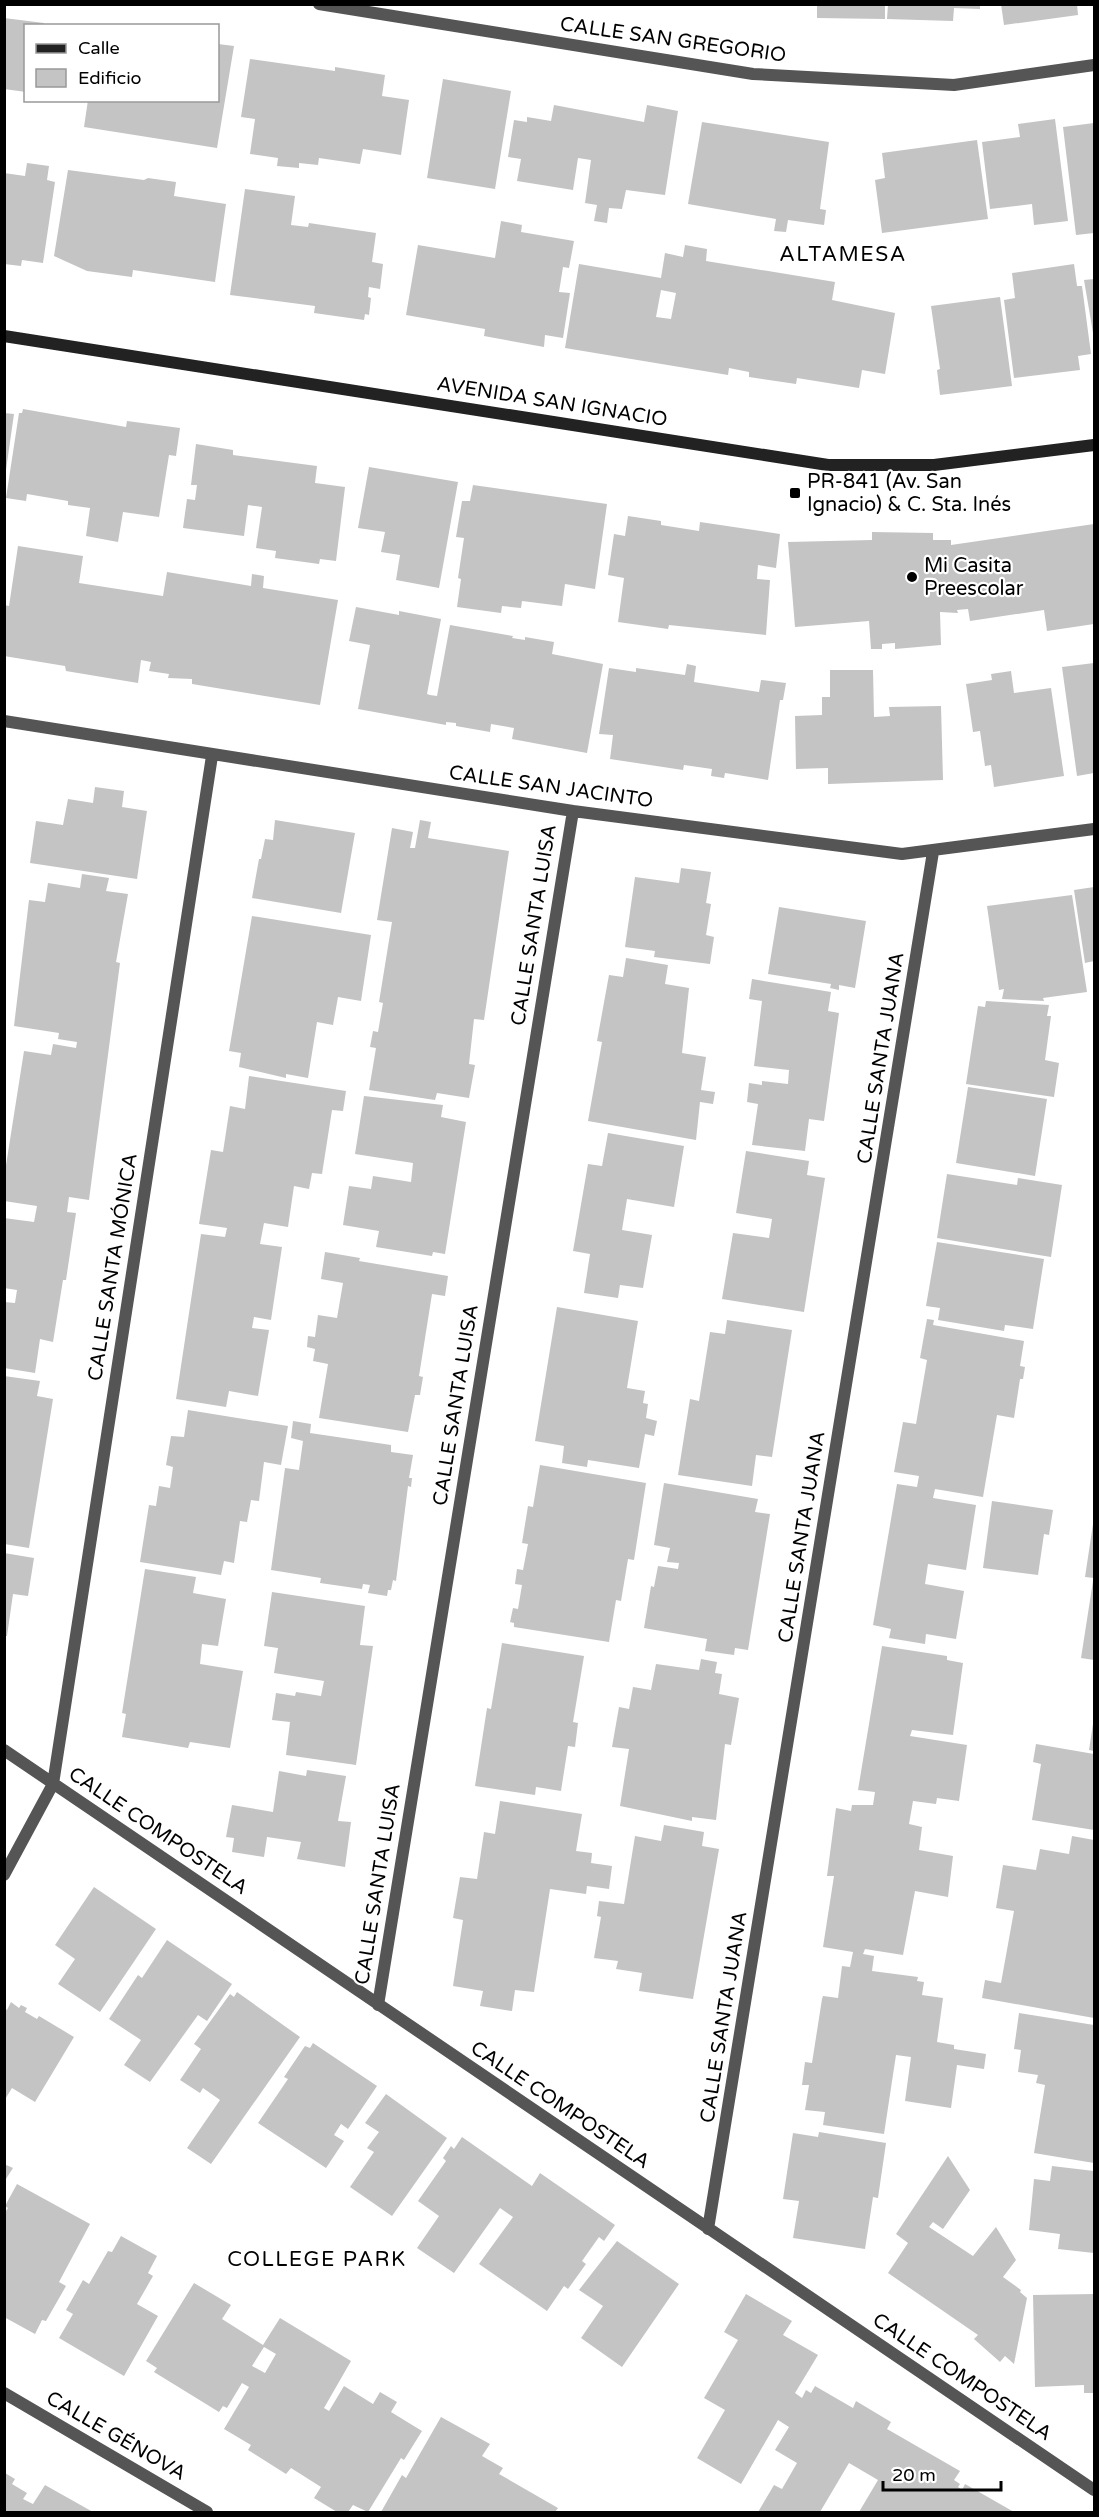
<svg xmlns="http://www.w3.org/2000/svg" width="1099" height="2517" viewBox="0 0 1099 2517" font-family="'Varela Round',sans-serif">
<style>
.building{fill:#c4c4c4;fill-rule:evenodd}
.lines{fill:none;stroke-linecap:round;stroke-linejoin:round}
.street{stroke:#555;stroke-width:12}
.secondary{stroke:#222;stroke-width:12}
.poi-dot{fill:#000;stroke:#fff;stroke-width:2}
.labels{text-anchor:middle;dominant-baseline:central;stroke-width:4.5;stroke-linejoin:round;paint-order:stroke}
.street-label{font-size:20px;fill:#000;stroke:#fff}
.poi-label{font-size:20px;fill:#000;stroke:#fff;text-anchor:start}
.neighbourhood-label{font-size:21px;letter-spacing:1.5px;fill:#000;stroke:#fff}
</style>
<rect width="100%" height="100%" fill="#fff"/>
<path class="building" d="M817,4H885V19L817,18Z
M888,4H980V9L954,8L953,21L887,19Z
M1001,4H1077L1078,15L1004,25Z
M4,18L44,23L43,26H26V92L4,89Z
M218,44L234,46L217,148L84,127L88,100H218Z
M250,59L335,71V67L385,75L382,96L409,100L401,155L363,149L360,164L319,158L318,165L299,163V168L277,166L278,158L250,154L255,119L241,117Z
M443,79L511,91L495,189L427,178Z
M554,105L644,122L647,105L678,111L665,195L626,190L622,209L609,208L607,223L594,221L597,205L585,203L591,160L578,158L573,190L517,181L521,159L508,157L514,120L527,122V117L551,121Z
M1055,119L1068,221L1034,225L1032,204L990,209L982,142L1020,137L1018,124Z
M702,122L829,142L820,209L826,210L824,225L788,220L786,232L774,231L776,219L688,204Z
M1094,123V233L1076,235L1063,127Z
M977,140L988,219L882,233L875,180L885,178L882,153Z
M27,163L49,166L47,180L55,182L43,263L22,260L21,266L4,264V173L25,176Z
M68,170L144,180L148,178L176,182L174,196L226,204L215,282L133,270L132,277L87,271L54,256Z
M245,189L295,196L291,225L308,227L309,223L376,233L372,262L383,264L380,289L369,287L368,297L371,298L369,315L365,314L364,320L314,313L315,306L230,295Z
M501,221L522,225L521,232L574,241L569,268L563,267L559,292L570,293L563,338L545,335L544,347L484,336L485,329L406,315L418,245L495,258Z
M685,245L707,249L706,261L835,282L832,300L895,313L885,374L862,370L859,388L797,378L796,384L749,377V372L729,368L728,375L565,348L579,264L661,278L665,253L683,257ZM661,290L676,293L671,319L656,317Z
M1074,264L1077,286H1082L1091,354L1078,356L1080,370L1014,378L1004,300L1015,298L1012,273Z
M1094,279V332L1093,333L1084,280Z
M1000,297L1012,386L940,395L937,370L940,369L931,306Z
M23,409L126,427L127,421L180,428L176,456L169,455L159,517L123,512L118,542L86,536L90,508L68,505V501L27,494L26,501L6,498L19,413H22Z
M4,413L14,414L6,470H4Z
M196,444L233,450V455L317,466L315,483L345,487L336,561L320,559L319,564L275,558L276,551L256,548L262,507L248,505L244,536L183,528L187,499L195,500L197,485H191Z
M369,467L458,482L439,588L396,580L400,555L381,552L385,532L358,528Z
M473,485L607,504L595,589L565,584L562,606L522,601L521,608L502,606L501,613L457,607L461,579L458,578L464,538L456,537L462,501H470Z
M628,516L661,521V525L699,531L700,522L780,534L776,568L758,565L757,579L770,580L766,635L669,625L668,629L618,622L624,578L608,575L614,534L625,536Z
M1094,524V624L1047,631L1044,610L970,621L968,609L957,610L958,613L940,612L941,645L895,649V643L882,644V649H871L869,621L795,627L788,542L872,540V532L933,533V540H951V545Z
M18,546L83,556L79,583L163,596L167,572L251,586L252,574L264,576L263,588L338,600L320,705L192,684V679L168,678L169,674L149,671L151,662L141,660L138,683L66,671L65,666L4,656V605L9,606Z
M356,607L399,615V611L441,619L427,694L430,695L437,696L450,625L513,636L512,638L525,640V637L554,642L552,654L603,664L587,753L512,739L514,728L491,724L490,732L456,726V723L446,722V725L358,709L370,645L349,641Z
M1094,663V773L1077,776L1062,667Z
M687,664L696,666L694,682L759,692L761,680L786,683L783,700H780L768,780L725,773L724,778L711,776L712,769L684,765L683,770L610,759L613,735L599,734L609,668L636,672V668L685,675Z
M830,670H873L874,717L890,716L889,707L941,706L943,780L828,784V768L796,769L795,716L822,715V697H830Z
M1011,671L1014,693L1051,688L1064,776L994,787L991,765L985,766L980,731L973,732L966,684L992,680L991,674Z
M95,787L124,791L122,807L147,811L137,879L30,863L36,821L63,825L68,799L93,803Z
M275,820L355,833L341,913L252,898L259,859H261L265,839L273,840Z
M420,820L431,822L428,838L509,851L484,1020L474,1019L469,1064L475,1065L469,1098L437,1093L435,1100L369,1090L376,1048L370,1047L373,1031L378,1032L383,1003L379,1002L392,922L377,920L392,828L413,832L410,848H415Z
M681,868L711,872L706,903L711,904L706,935L714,937L710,964L654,957L655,951L625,947L635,877L679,883Z
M82,874L109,878L106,891L128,894L116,962L120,963L89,1200L69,1197L67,1212L76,1213L66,1280H63L53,1342L40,1339L35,1373L4,1368V1302L15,1303L17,1290L4,1288V1218L34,1222L37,1206L4,1201V1178L24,1051L51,1055L53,1044L76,1048L77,1042L58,1039L59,1033L14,1026L29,900L45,902L48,883L80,888Z
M1094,887V961L1085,963L1074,890Z
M1072,895L1087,992L1043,998L1044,1001L1002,999L1004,989L999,990L987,906Z
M779,907L866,921L855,988L839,985V990L830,988L831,984L768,974Z
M252,916L371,935L361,1001L338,997L333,1025L317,1022L308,1078L286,1074V1078L239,1067L241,1053L229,1051Z
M626,958L668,965L665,984L689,988L682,1053L706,1057L701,1090L715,1092L713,1104L700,1102L696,1140L588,1121L602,1042L597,1041L609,975L623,977Z
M752,979L831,992L828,1011L839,1013L824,1121L809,1119L805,1151L752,1145L758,1104L747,1102L749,1083L762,1085V1081L788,1084L789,1070L754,1066L762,1001L749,999Z
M986,1001L1049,1005L1047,1016H1051L1045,1060L1059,1063L1054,1097L966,1084L978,1006L985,1007Z
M249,1076L346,1091L343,1111L332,1110L322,1174L312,1173L309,1189L294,1186L288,1227L264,1223L260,1244L282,1247L271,1320L254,1317L252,1328L269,1330L258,1396L229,1391L226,1407L176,1399L201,1234L225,1237L227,1228L199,1224L211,1150L223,1152L230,1106L245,1109Z
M968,1087L1047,1099L1035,1176L956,1163Z
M364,1096L443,1105L441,1117L466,1122L445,1254L433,1252L432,1256L376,1247L379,1231L343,1225L349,1186L371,1189L373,1176L411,1182L413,1163L355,1154Z
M608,1133L684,1146L674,1207L627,1199L622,1230L652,1235L643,1288L620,1285L618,1298L584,1293L590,1254L573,1251L588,1164L602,1166Z
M746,1151L809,1161L807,1175L825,1178L804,1312L722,1299L733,1233L769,1238L772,1219L736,1213Z
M947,1174L1017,1185L1018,1178L1062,1185L1051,1257L937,1238Z
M937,1242L1044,1259L1033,1329L1005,1325L1004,1331L938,1320L940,1308L926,1306Z
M325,1252L360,1258L359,1261L448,1276L445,1296L432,1294L419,1376L423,1377L420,1395H415L408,1432L319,1418L328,1364L313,1361L315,1349L307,1347L308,1336L315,1337L318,1315L337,1318L343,1283L321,1279Z
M557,1307L638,1321L627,1388L645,1391L643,1403L648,1404L646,1418L657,1421L654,1436L645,1434L639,1468L588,1460L587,1467L562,1463L564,1446L535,1441Z
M927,1319L934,1320L933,1325L1024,1341L1020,1366L1025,1367L1023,1379H1020L1014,1418L997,1415L983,1497L935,1489L933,1498L976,1505L966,1570L928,1564L925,1584L964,1591L956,1639L926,1634L925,1644L889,1638L891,1629L873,1625L897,1484L917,1487L919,1476L894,1472L903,1422L916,1424L927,1360L920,1358Z
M727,1320L792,1330L772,1457L756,1455L752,1486L678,1475L690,1399L699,1401L710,1332L725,1334Z
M4,1376L40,1381L37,1396L53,1399L29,1548L4,1544Z
M188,1410L288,1426L281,1465L264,1462L259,1501L251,1500L247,1522L240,1521L234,1563L224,1561L221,1575L140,1562L149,1505L156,1506L159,1486L170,1488L173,1467L166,1465L171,1436L184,1437Z
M293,1421L311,1424L310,1433L391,1445V1452L413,1455L409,1478H412L411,1487L408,1486L396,1581L393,1580L391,1590H388L387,1596L368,1593L370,1585L363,1584L362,1589L320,1583L321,1578L271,1570L285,1468L299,1470L303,1441L291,1438Z
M540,1465L646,1483L634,1560L628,1559L621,1601L616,1600L609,1642L514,1627V1623L510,1622L513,1608L518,1609L522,1585L515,1584L517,1569L523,1570L528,1544L522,1543L528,1506L533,1507Z
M664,1483L758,1499L755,1512L770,1514L748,1650L735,1648L734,1655L705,1651L707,1639L644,1628L651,1586L654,1587L658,1566L678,1569L679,1563L667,1562L670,1548L654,1545Z
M992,1501L1053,1510L1049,1535L1044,1534L1038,1575L983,1568Z
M1093,1524H1094V1578L1085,1577Z
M4,1553L34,1558L28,1596L13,1594L7,1636H4Z
M145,1569L196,1577L193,1593L226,1599L218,1646L202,1644L200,1664L243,1671L230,1748L190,1742L188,1748L122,1737L126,1714L122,1713Z
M1093,1581H1094V1660L1081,1658Z
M272,1592L365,1606L360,1645L373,1646L356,1765L286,1755L290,1722L272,1720L276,1693L295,1696L296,1692L321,1696L324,1681L274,1673L278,1648L264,1646Z
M502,1643L584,1656L573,1722L578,1723L575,1747L568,1746L561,1791L536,1787L535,1795L475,1786L487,1708L491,1709Z
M882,1646L947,1656V1660L963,1663L953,1735L912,1730L910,1736L967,1745L959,1801L937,1798L936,1804L913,1801L909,1824L922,1827L919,1850L953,1856L948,1897L915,1891L903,1955L865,1949L863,1954L874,1956L872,1971L918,1977L917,1981L924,1982L922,1995L943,1998L937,2042L954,2045V2049L986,2054L984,2069L957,2065L951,2108L905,2101L911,2057L896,2055L884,2134L823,2125L825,2112L805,2110L809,2085H802L805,2062L812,2063L822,1999L823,1996L838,1998L842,1966L850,1967L853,1952L823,1947L834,1876H827L836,1808L851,1811L852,1805H873L875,1792L858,1790Z
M701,1659L717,1662L715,1673L722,1674L719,1694L739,1698L731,1745L725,1744L716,1820L692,1817V1821L620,1806L629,1749L612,1747L619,1707L629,1709L633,1687L651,1690L656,1664L699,1670Z
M1093,1724H1094V1751L1089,1750Z
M1036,1744L1094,1754V1830L1032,1820L1041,1764L1033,1762Z
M307,1770L346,1776L338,1821L351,1822L345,1867L297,1859L301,1842L267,1837L264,1857L232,1852L234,1838L226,1837L232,1805L273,1812L279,1771L306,1776Z
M500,1801L582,1814L576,1851L592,1853L591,1863L612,1866L609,1889L587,1886L586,1894L550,1889L534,1992L515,1990L512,2011L480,2006L483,1991L453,1986L463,1920L453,1918L460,1877L477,1879L484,1832L495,1834Z
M664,1825L704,1832L702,1846L719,1849L693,1999L639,1991L642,1973L616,1969L618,1961L594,1958L601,1917L597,1916L599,1901L624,1904L635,1836L661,1841Z
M1072,1836L1094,1840V2018L982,1998L985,1980L1001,1983L1014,1911L996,1908L1003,1865L1036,1870L1040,1849L1069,1854Z
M94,1887L156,1929L100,2012L58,1984L75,1959L55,1945Z
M167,1940L232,1984L207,2021L198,2015L150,2082L124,2065L141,2040L109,2019L138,1975L142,1978Z
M237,1992L300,2037L211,2164L187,2148L220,2100L203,2088L200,2093L180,2080L201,2049L194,2044L230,1994L234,1997Z
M11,2002L19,2008L21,2005L27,2008L25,2012L37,2019L39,2016L74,2037L35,2102L12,2088L4,2101V2008L7,2010Z
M1019,2013L1094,2025V2163L1034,2153L1045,2085L1036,2083L1038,2075L1018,2072L1021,2050L1014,2049Z
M313,2043L377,2086L348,2129L341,2124L334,2135L344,2141L326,2168L258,2123L288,2079L284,2077L305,2046L310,2048Z
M386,2094L447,2138L392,2216L350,2187L374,2152L367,2148L379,2132L365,2123Z
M819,2132L886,2143L878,2198L873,2197L865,2249L793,2238L799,2201L783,2199L793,2133L818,2137Z
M462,2137L532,2186L540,2173L615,2225L604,2241L599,2237L582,2261L586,2264L568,2289L564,2286L547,2311L479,2264L513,2217L500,2208L454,2273L417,2248L439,2216L418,2201L446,2161L443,2158L451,2146L454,2149Z
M948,2156L970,2190L943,2229L933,2222L929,2227L973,2256L996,2227L1016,2260L1003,2277L1021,2290L1020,2292L1027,2298L1014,2364L1005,2356L1000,2362L974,2339L978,2335L888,2273L908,2243L896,2234Z
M4,2164L13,2168L4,2182Z
M1052,2166L1094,2171V2253L1058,2249L1060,2234L1029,2230L1034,2179L1050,2181Z
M17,2184L90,2224L59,2282L66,2286L46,2321L42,2320L35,2334L4,2317V2214L8,2208L5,2206Z
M121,2236L157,2256L148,2273L153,2276L137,2304L158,2316L124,2376L59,2338L73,2314L66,2310L83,2280L89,2284L108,2251L112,2252Z
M617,2241L679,2284L622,2367L581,2338L603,2306L579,2290Z
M194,2283L231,2305L222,2319L263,2345L280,2318L351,2361L324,2408L329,2411L344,2386L373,2404L380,2392L397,2402L391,2412L422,2431L404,2460L401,2458L368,2512L353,2505L348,2512H337L314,2498L321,2487L291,2468L286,2474L248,2450L251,2445L224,2429L249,2387L242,2383L227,2408L223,2406L219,2412L154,2372L157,2368L146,2361ZM264,2347L276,2354L265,2373L252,2366Z
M746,2294L792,2321L783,2335L818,2355L795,2393L802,2398L806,2390L811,2393L815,2386L853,2408L856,2401L891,2422L887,2429L960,2471L954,2480L960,2484L958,2487L962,2490L965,2484L1014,2512H859L878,2480L849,2463L820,2512H758L774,2485L782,2489L797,2463L775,2450L789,2427L778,2420L741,2484L697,2458L725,2410L704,2398L738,2340L724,2332Z
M1094,2294V2393H1084V2385L1035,2387L1033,2295Z
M441,2417L490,2444L482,2456L503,2468L499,2474L558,2508L555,2512H381L402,2475L406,2478Z
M5,2473L15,2479L12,2484L27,2493L23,2499L33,2504L45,2485L93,2512H5Z"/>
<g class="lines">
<path class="street" d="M319,4L753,74L954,85L1094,65
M4,721L573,811L902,854L1094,829
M4,1750L1094,2490
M4,1875L53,1784L212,756
M378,2005L573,811
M708,2229L933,852
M4,2393L207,2512"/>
<path class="secondary" d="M4,336L828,465H934L1094,445"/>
</g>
<g class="poi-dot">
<rect x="789" y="487" width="12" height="12" rx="3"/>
<circle cx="912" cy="577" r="6"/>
</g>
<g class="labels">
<g class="street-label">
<text transform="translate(673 40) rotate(8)">CALLE SAN GREGORIO</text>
<text transform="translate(552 402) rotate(9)">AVENIDA SAN IGNACIO</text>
<text transform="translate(551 787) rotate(8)">CALLE SAN JACINTO</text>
<text transform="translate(534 925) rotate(-81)">CALLE SANTA LUISA</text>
<text transform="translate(881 1058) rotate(-81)">CALLE SANTA JUANA</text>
<text transform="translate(113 1267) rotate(-81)">CALLE SANTA MÓNICA</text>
<text transform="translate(456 1405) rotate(-81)">CALLE SANTA LUISA</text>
<text transform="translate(802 1537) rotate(-81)">CALLE SANTA JUANA</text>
<text transform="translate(158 1831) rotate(34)">CALLE COMPOSTELA</text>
<text transform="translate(378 1884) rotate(-81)">CALLE SANTA LUISA</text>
<text transform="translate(724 2017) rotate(-81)">CALLE SANTA JUANA</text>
<text transform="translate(560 2105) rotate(34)">CALLE COMPOSTELA</text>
<text transform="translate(962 2377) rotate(34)">CALLE COMPOSTELA</text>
<text transform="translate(116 2436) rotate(30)">CALLE GÉNOVA</text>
</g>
<g class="poi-label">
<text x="807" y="482">PR-841 (Av. San<tspan x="807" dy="23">Ignacio) &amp; C. Sta. Inés</tspan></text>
<text x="924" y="566">Mi Casita<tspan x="924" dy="23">Preescolar</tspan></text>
</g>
<g class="neighbourhood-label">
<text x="843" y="254">ALTAMESA</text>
<text x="317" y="2259">COLLEGE PARK</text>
</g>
</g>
<rect width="1099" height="2517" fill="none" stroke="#000000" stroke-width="12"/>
<rect x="24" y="24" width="195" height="78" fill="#ffffff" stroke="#999999" stroke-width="1.5"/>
<rect x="36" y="44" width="30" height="9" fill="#222222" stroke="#999999" stroke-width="1.5"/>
<text x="78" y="54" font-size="18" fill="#000000">Calle</text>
<rect x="36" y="69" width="30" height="18" fill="#c4c4c4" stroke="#999999" stroke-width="1.5"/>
<text x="78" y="84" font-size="18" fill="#000000">Edificio</text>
<path d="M883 2481v9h118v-9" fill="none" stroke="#000000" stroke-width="3"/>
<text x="892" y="2481" font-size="18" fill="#000000" stroke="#ffffff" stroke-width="4.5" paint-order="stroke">20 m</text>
</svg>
